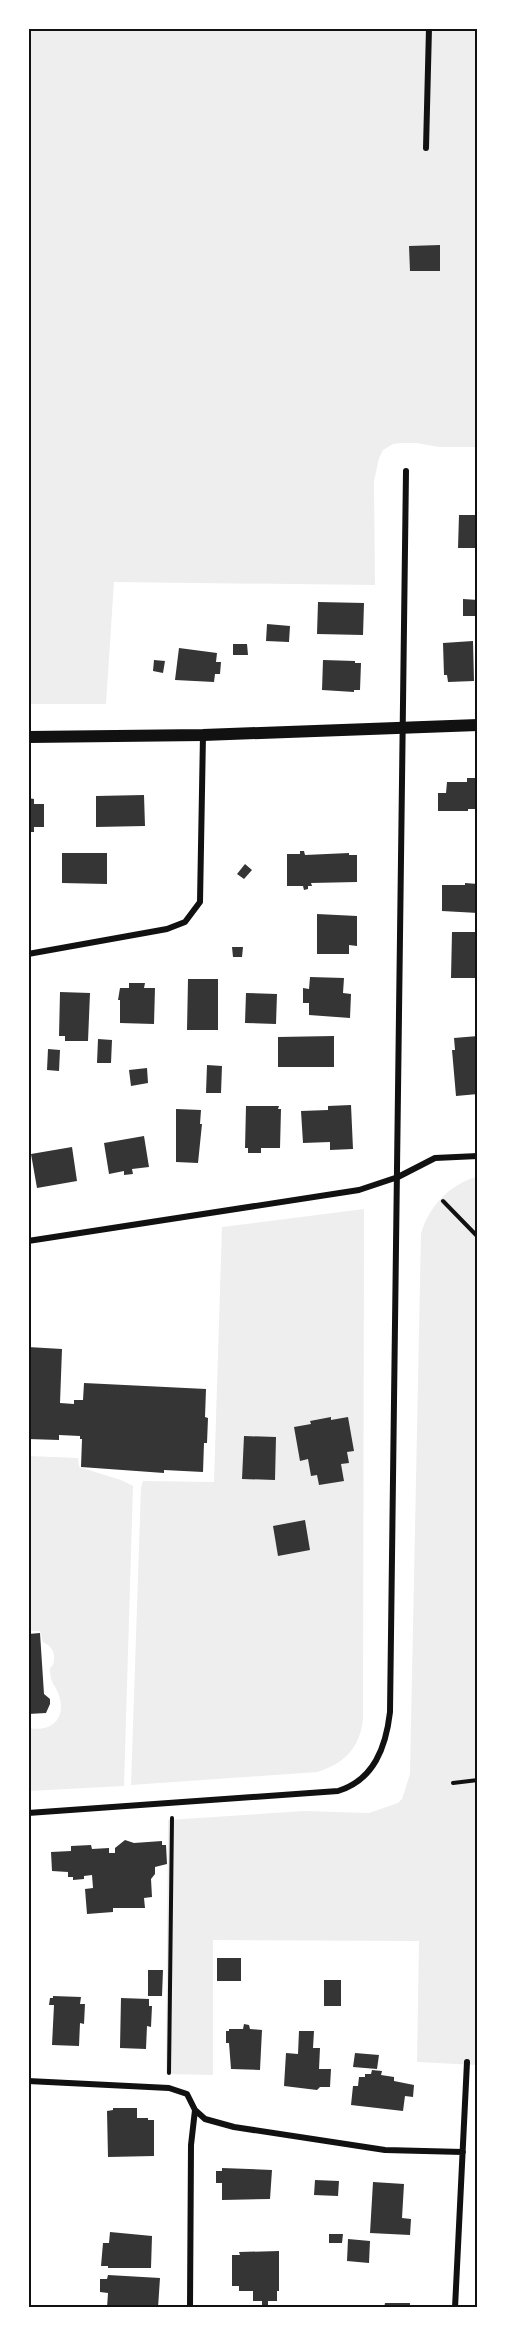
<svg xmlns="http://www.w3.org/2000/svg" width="506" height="2336" viewBox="0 0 506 2336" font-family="Georgia,serif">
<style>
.green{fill:#eee}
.building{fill:#353535}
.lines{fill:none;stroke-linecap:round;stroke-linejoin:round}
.path{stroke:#111;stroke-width:4}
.minor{stroke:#111;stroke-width:6}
.secondary{stroke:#111;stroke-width:12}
.neatline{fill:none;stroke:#111;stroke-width:2}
</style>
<rect width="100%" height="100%" fill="#fff"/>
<path class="green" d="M29,29H477V447H439L416,443H401L393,444L383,450L379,458L374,481L375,585L114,582L106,704H29Z
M477,1177V2065L417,2062L419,1941L213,1940V2075L166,2074L168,1820L304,1811L369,1813L398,1803L402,1799L410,1774L421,1234C428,1207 451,1183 477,1177Z
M364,1209L363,1719C360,1748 344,1764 317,1772L131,1785L141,1488L143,1481L214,1482L222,1227Z
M29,1456L78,1458L79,1467L121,1480L133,1486L124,1786L29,1791V1728C48,1732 65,1722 60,1699C57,1684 50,1687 50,1668L53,1665C56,1654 53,1647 43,1642L40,1631H29Z"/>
<path class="building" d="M440,245V271H410L409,246Z
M459,515H478V548H458Z
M463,599L478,600V616H463Z
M318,602L364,603L363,635L317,634Z
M267,624L290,626L289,642L266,641Z
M473,641L474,681L448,682L447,675H444L443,643Z
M233,644H247L248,655H233Z
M179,648L217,653L216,662H221L220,674H215L214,682L175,680Z
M154,660L165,661L163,673L153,671Z
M323,660L355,661V663H361L360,690H354V692L322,690Z
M467,778H478V809H468V811H438V793H446L447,782H467Z
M144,795L145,826L96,827V796Z
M28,798L34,799V804H44V827H34V832H28Z
M300,851H304L305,855L349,853V855H357V882L311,883L312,886H308V889L304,890L303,886H287V854H300Z
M62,853H107V884L62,883Z
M245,864L252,870L244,879L237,874Z
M465,883L478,884V913L442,911V885H465Z
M317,914L357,916V946L349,945V954H317Z
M452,932H478V978H451Z
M232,947H243L242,957H233Z
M310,977L344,978L343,993L351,994L350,1018L309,1015V1003H303V988L309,989Z
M188,979H218V1030H187Z
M129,983H145L144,988H155L154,1024L120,1023V1000H118L120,988H129Z
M60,992L90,993L88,1041H65V1036H59Z
M246,993L277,994L276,1024L245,1023Z
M334,1036V1067H278V1037Z
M478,1036V1094L456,1096L452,1050H455L454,1038Z
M98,1039L112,1040L111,1063H97Z
M48,1049L60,1050L59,1071L47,1070Z
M207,1065L222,1066L221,1093H206Z
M147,1068L148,1083L131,1086L129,1070Z
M351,1105L353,1149L330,1150V1142L303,1143L301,1111L328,1110V1106Z
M246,1106H279L278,1109H281L280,1148H261V1153H248V1148H245Z
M176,1109L201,1110L200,1124H202L198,1163L176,1162Z
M144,1136L149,1167L132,1169L133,1174L124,1175V1171L109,1174L104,1143Z
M72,1147L77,1181L37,1188L31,1154Z
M28,1347L62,1349L60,1403L74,1404V1400H83L84,1383L206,1389L205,1417L208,1418L207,1443H204L203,1472L164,1470V1473L81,1467L82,1439H80V1436L59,1435V1440L28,1439Z
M331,1417V1420L348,1417L354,1451L347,1452L349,1463L341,1464L344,1481L319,1485L317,1475L311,1476L308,1459L300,1461L294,1427L311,1424L310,1421Z
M244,1436L276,1437L275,1480L242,1479Z
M305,1520L310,1550L278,1556L273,1526Z
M40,1633L44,1694L50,1699V1704L46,1713L28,1714V1634Z
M125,1840L134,1843L162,1841V1845H166L167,1864L155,1867V1874L151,1879L152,1897L144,1898L145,1908H113V1912L87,1914L85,1889L93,1888L92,1875L84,1876V1879L73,1880V1877H68V1872L52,1871L51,1852L71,1851V1846L91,1845L92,1849L109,1848V1853H115V1848Z
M217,1958H241V1981H217Z
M148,1970H163L162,1996H148Z
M324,1980H341V2006H324Z
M53,1996L81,1997L80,2004H85L84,2024L80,2023L79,2046L52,2045L54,2005H49L50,1998H53Z
M121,1998L149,1999V2006H152L151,2027L147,2026L146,2049L120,2048Z
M244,2024L249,2025L250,2029L262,2030L260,2070L231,2069L229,2043H226V2031H229V2029H243Z
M299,2031H314L313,2048H320L319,2069H331L330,2087H320L317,2090L284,2086L286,2053L298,2054Z
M355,2053L379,2055L377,2069L353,2067Z
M372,2070L382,2071L381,2075L394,2077V2081L414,2085L413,2097L405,2096L403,2111L351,2105L353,2086H358L359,2077H365V2074H371Z
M113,2108H137V2118H148V2120H154V2156L108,2157L107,2111L113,2110Z
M222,2168L272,2170L270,2199L222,2200V2183H216V2171H222Z
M315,2180L339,2181L338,2196L314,2195Z
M373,2182L404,2184L402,2218L411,2219L410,2235L370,2233Z
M110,2232L152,2236L151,2268H108V2266H101L103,2243H109Z
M329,2234H343L342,2243H329Z
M348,2239L370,2241L369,2263L347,2261Z
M279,2251V2291H277V2301H268V2305H262V2301H253V2291H239V2286H232V2255H240L239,2252Z
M108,2275L160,2278L158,2308H107L108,2293L100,2292V2279H107Z
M385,2303H410V2308H384Z"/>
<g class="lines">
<path class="path" d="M443,1201L478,1237
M453,1783L478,1780
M169,2073L172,1818"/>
<path class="minor" d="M426,148L429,28
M28,954L167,929L185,922L200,902L203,735
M28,1241L359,1190L398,1177L435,1158L478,1156
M28,1813L338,1791C374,1780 386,1747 390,1712L406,471
M28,2081L169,2088L187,2094L195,2110L205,2119L234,2127L385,2150L463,2152
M190,2308L191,2145L195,2110
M455,2308L467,2062"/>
<path class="secondary" d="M28,737L203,735L478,725"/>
</g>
<rect width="506" height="2336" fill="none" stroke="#ffffff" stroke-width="60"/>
<rect x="30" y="30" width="446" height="2276" class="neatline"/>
</svg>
